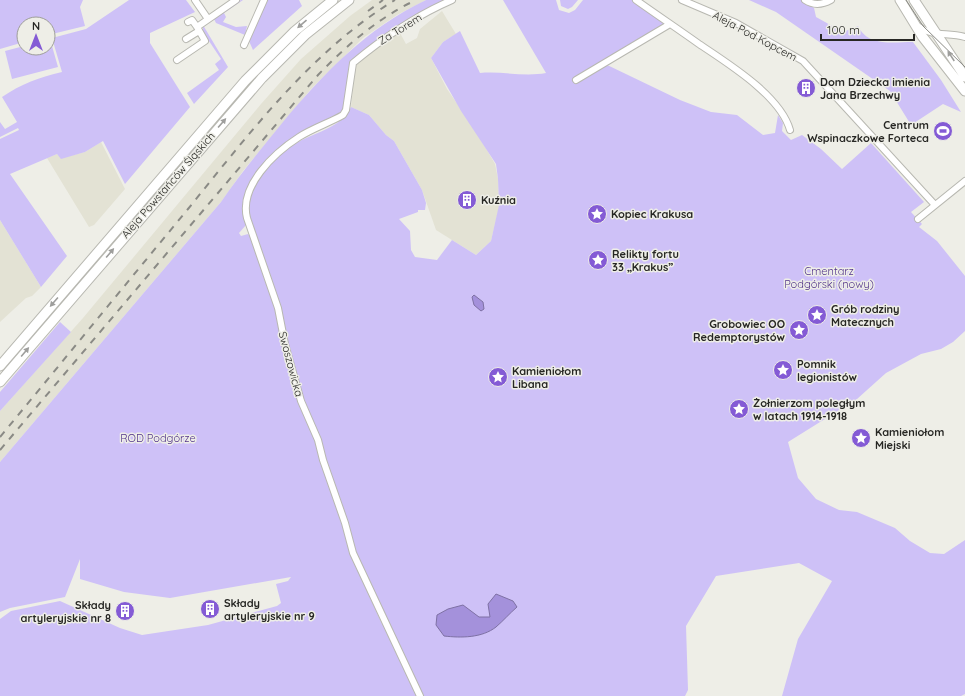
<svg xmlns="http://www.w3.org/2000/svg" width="965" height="696" viewBox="0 0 965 696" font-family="Quicksand,sans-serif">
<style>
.built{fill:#e3e2d4}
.green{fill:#cec1f7}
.water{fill:#a491db;stroke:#7e71a4}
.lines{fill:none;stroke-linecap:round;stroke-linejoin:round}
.street-casing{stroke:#b8b8b1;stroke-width:8}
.secondary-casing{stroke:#b8b8b1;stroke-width:11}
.street{stroke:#fff;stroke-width:6}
.secondary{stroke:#fff;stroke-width:9}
.tram{stroke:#8a8a85;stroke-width:1}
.rail{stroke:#8a8a85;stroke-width:2;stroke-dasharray:7 7;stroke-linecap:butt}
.oneway{fill:#9e9e9c}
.labels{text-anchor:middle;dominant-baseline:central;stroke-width:3;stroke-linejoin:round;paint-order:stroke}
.street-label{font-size:11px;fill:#272724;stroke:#eeeee7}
.poi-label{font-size:11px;font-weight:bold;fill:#272724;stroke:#eeeee7;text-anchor:start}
.park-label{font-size:11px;fill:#52338b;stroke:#eeeee7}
</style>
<rect width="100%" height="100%" fill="#eeeee7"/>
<path class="built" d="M372,0H426L397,15L363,38L311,89L243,171L221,202L0,462V411L83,318L261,104L301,59L350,16Z
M442,11L456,34L443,42L431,58L447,89L476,131L495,164L498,179L499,207L491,241L476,255L436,230L422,190L394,141L386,135L369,115L351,107L355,67L358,62L399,31L406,44L417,38L420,29Z
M101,142L125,189L94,225L89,227L47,158L57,154L61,158L85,152Z
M0,220L41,287L32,296L26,298L0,322Z"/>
<path class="green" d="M0,0H83L80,7L85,26L48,35V24H24V42L0,49Z
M129,0H186L195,12L150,33V43L190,107L125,184L103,141L85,152L61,159L57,154L10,174L67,256L41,287L0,220V139L19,130L18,128L0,137V122L5,129L17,122L2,97C21,84 40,77 62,72L52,38L86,29Z
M241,0H243L224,13L226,17L223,22L236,27L247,26L245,35L216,23L214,19Z
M267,0H299L302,6L253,50L249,41Z
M426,0H445L396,27L351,62L343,112L295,137L248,187L243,205L246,225L239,233L241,236L248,234L251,238L274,299L283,341L354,562L382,624L391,637L419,696H0V619L11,611L60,601L120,628L142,635L208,625L277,606L281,603L276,584L288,581L291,577L170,598L124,592L80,579V559L65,597L10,608L0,612V462L221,202C240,174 262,148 283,122C324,73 367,28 426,0Z
M503,0H556L559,10L569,13L575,10L583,0H632L665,24L603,63L680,100L711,112L737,115L763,135L775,133L778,115L783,123L782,131L791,140L802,135L821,149L842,169L871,143L924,202L911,212L922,224L919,227L937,241L965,276V331L953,342L941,349L921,354L886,373L857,399L788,442L798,478L816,499L839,510L857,512L895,528L910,541L930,553L944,554L965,540V694L961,696H782L798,639L832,581L799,563L716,576L686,626L688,690L685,696H422L385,614L358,563L303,402L248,213C248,209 247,204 248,200C252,181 279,153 295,144C312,133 342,128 351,107L369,115L386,135L394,141L422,190L426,203L425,210H418V212L399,219L410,231L411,250L415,257L437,260L452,240L476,255L491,241L499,205L498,179L496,164L461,111L431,58L443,42L460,31L480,73C502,71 524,77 546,73Z
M560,0H578L572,7L568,9L561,6Z
M749,0H802L814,8L816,17L843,32L858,26C868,47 893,42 913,42L941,80L961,112L943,104L911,125L890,91L776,12Z
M203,25L228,67L194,104L187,93L219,70L215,64L221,59L203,32Z
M48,39H50L58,67L12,79L5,51L24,46V48H48Z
M60,322L71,332L0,411V392Z"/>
<path class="water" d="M474,295L483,302L484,309L481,311L474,305L472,297Z
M496,594L513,601L517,607C510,613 503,621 496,627C482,638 461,638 444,636L436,625L437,615L448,609L463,605L479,617H490L488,604Z"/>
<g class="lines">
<g class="street-casing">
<path id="street" d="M195,0L208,19
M636,0C657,15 678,29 699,44C727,63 780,95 790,130
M682,0L736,23L803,61L935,205
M805,0C814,6 822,5 831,0
M188,22L192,20L197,27
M919,27C933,37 948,32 965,37
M186,39L199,31
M244,45L264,0
M177,60L205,41L197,27L236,0
M576,80L670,24
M918,219L965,181
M420,696L353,553L345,523L323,460L318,440L301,401L285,344L278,308L247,218C239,186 274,153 299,137C313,128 329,123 343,115L346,110L353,63C383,38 415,16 452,0"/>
</g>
<g class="secondary-casing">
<path id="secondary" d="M900,0L922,36L965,91
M914,0L965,77
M0,366L245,81L295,31L333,0
M0,382L262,78L305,35L349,0"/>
</g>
<use href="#street" class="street"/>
<use href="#secondary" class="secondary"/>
<path class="tram" d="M906,0L923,26L965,67"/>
<path class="rail" d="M368,11L383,0
M0,437C63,361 125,285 188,209C249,134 311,51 395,0
M0,450L318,75C347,45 378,18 416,0"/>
</g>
<defs><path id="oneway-solid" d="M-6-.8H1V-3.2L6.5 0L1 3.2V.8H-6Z"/></defs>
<g class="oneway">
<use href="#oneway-solid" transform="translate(302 24) rotate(139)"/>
<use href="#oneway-solid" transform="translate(951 56) rotate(-123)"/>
<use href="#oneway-solid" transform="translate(222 123) rotate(-49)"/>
<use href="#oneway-solid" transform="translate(110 253) rotate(-50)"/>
<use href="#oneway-solid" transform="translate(54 302) rotate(131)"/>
<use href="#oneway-solid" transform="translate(25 352) rotate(-50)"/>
</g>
<defs>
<g id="building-disc" transform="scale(1)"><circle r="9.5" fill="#845bd5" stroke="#eeeee7"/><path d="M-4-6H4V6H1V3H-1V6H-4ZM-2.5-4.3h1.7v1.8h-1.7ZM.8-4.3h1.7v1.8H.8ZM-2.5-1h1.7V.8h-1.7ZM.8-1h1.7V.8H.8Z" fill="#fff"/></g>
<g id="stadium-disc" transform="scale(1)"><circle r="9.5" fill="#845bd5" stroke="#eeeee7"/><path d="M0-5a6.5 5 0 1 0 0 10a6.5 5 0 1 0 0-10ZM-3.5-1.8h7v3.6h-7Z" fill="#fff"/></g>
<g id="sight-disc" transform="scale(1)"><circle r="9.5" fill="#845bd5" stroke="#eeeee7"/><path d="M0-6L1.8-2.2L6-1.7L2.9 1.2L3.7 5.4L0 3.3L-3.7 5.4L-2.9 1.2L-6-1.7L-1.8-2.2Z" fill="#fff"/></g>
</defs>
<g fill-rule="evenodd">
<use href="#building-disc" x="806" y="88"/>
<use href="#stadium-disc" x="943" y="131"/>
<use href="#building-disc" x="467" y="200"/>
<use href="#sight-disc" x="597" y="214"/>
<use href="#sight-disc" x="598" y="260"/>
<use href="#sight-disc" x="817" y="315"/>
<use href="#sight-disc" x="799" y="330"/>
<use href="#sight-disc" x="783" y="370"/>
<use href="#sight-disc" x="498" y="377"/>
<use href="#sight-disc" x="739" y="409"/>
<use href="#sight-disc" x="861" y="438"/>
<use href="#building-disc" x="210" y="609"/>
<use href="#building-disc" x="125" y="611"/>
</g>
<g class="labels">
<g class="street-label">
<text transform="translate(400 29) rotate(-32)">Za Torem</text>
<text transform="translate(755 36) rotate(28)">Aleja Pod Kopcem</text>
<text transform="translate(168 185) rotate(-49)">Aleja Powstańców Śląskich</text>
<text transform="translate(291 364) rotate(75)">Swoszowicka</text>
</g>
<g class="poi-label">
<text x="820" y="82">Dom Dziecka imienia<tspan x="820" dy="13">Jana Brzechwy</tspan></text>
<text x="929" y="125" text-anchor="end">Centrum<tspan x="929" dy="13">Wspinaczkowe Forteca</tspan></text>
<text x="481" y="200">Kuźnia</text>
<text x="611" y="214">Kopiec Krakusa</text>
<text x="612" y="254">Relikty fortu<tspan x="612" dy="13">33 „Krakus”</tspan></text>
<text x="831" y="309">Grób rodziny<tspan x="831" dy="13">Matecznych</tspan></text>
<text x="785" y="324" text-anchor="end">Grobowiec OO<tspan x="785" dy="13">Redemptorystów</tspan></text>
<text x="797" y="364">Pomnik<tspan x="797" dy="13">legionistów</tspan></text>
<text x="512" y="371">Kamieniołom<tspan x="512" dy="13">Libana</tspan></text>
<text x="753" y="403">Żołnierzom poległym<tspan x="753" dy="13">w latach 1914-1918</tspan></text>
<text x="875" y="432">Kamieniołom<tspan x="875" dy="13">Miejski</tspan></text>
<text x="224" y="603">Składy<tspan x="224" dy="13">artyleryjskie nr 9</tspan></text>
<text x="111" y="605" text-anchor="end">Składy<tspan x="111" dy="13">artyleryjskie nr 8</tspan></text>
</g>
<g class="park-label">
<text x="829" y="271">Cmentarz<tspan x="829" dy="13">Podgórski (nowy)</tspan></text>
<text x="158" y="438">ROD Podgórze</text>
</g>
</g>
<g transform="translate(36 36)"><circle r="19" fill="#eeeee7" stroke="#9e9e99"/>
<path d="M0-3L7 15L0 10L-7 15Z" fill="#845bd5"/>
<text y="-6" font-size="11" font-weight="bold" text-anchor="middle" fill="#272724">N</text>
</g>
<path d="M821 34v6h93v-6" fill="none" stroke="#272724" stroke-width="2"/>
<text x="827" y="34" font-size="12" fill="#272724" stroke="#eeeee7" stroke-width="3" paint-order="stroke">100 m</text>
</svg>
